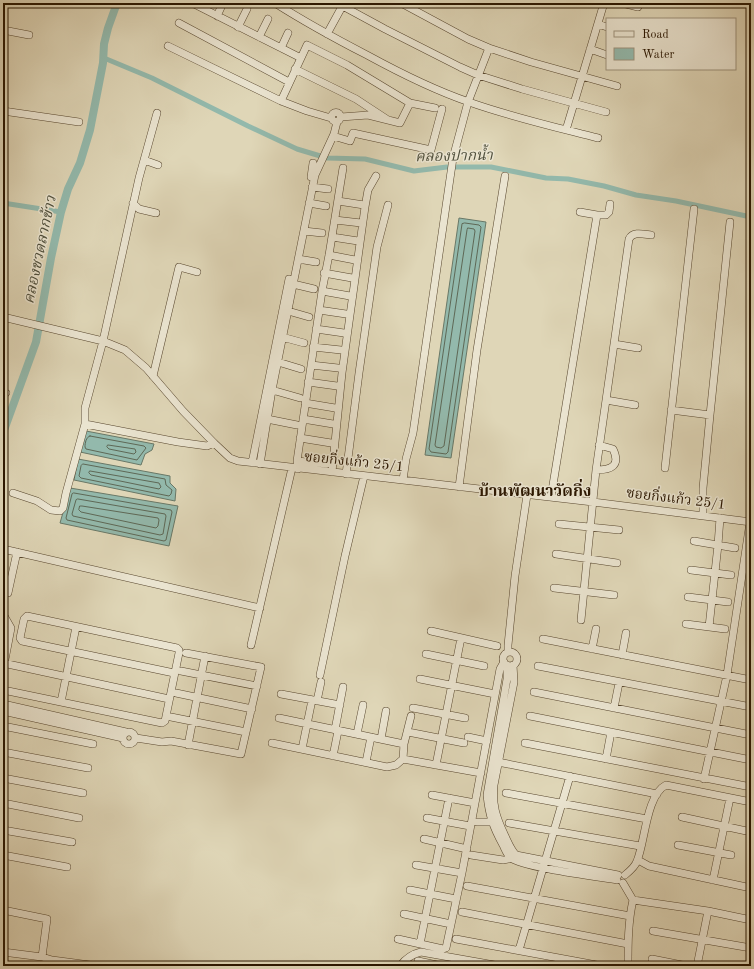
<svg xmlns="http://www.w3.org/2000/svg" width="754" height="969" viewBox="0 0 754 969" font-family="'Old Standard TT','Noto Serif Thai',serif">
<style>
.water{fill:#93b9ac;stroke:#697867}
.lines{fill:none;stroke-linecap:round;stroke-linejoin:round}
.shore{stroke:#5e6856;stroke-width:1}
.canal{stroke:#93b9ac;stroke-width:5}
.river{stroke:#93b9ac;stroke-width:8}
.minor-casing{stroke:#57462e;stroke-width:8}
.minor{stroke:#eae4d0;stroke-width:7}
.labels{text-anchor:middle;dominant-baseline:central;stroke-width:3;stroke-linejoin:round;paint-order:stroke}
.street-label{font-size:14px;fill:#2a1600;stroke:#eae4d0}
.water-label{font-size:15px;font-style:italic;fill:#4f4f3c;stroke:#eae4d0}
.quarter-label{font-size:16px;font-weight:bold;fill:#2a1600;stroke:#eae4d0}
</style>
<rect width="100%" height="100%" fill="#dfd6b7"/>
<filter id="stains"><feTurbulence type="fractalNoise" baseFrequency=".005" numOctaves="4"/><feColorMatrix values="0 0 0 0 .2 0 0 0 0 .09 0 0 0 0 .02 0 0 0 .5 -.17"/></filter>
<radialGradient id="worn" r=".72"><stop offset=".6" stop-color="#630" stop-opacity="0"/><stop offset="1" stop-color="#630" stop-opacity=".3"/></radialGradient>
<path class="water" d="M459,218L486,222L451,458L425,455Z
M86,431L154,444L152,450L145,454L141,465L80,452Z
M78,459L170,476V483L176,489L175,501L74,480Z
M70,488L178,506L169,546L60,523Z"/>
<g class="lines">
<path class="shore" d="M465,223L479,225L481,227L448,452L446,454L431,452L429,449L462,224Z
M468,228L474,229L475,231L444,446L441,448L436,447L435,445L467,230Z
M90,436L144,446L146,448L137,460L86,449L85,447C85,443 86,437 90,436Z
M108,445L135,449L136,452L134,454L109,449L107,447Z
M83,464L165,479L166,485L172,490L171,494L169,496L81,478L79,476L81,466Z
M90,471L159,483L161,487L159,489L91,475L89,473Z
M74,493L171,510L172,512L166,540L164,541L67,520L66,518L72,494Z
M78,499L165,514L166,516L163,534L160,535L73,516L72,514L76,500Z
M80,506H82L158,518L159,520L158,526L156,528L81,512L79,510Z"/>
<path class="canal" d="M104,58L152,78L248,126L297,149L327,158L365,159L414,171L447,167H491L546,178L568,179L604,186L636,195L676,201L751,217
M3,203L61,212"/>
<path class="river" d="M3,433L36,342L51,258L61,212L68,189L80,163L90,130L103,63L104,44L108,28L117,3"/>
<g class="minor-casing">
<path id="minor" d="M192,3L301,58
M275,3C305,22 336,39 367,55C400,73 434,90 469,102C511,117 555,127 598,138
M337,3L385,29L460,67L478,75L522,89L606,112
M401,3L468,39L489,48
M622,3L638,7
M217,16L223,3
M179,23L289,82
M598,24L607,27
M238,27L247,9
M3,30L29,35
M327,34L344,3
M259,37L268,19
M168,46L281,101L307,111L331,118
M281,48L288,33
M590,49L607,55
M295,69L356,99L388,120
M281,101L307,45L347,65L410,103L435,108
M3,111L79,122
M331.5 117a4.5 4.5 0 1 1 9 0a4.5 4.5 0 1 1-9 0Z
M341,117L368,115L400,123L410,103
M566,130L604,3
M333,136L350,141L353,133L431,150L442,109
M144,160L158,165
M311,177L313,163
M312,187L328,189
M338,201L364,205
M133,203L139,209L156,213
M309,203L326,206
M580,212L597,215H606L609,212L610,204
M335,220L361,223
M304,231L322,233
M332,237L358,241
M329,255L355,260
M298,259L316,262
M324,273L352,278
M293,284L314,289
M322,291L350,296
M319,310L346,314
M288,311L309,317
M3,317L103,341L125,350L146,368L183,411L214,443L230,458L238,461L593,502L751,522
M316,329L344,333
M282,337L304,343
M614,344L638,348
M313,347L341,350
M278,362L301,369
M311,365L338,368
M153,376L179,267L197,272
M308,382L337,386
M272,390L300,398
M3,392L6,393
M606,400L635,405
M305,403L335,408
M671,410L710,415
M267,419L297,425
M303,419L333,424
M85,424L178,442L207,446L214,443
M300,438L331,443
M297,461L327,464
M252,463L289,279
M260,464L272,390L315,175L334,134L337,122
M665,468L694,209
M298,469L297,461L322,291L329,255L343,168
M596,470C611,470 621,466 613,449L599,445
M332,472L342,373L365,207L368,190L376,176
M346,474L359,373L377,247L388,205
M403,480L406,459L413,433L453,158L468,102L489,48L531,62L617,86
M459,487L477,350L505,176
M13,493L37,501L51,510L60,511L63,508L66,493L85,424V408L103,341L139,178L157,113
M551,497L597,215
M703,516V488L710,415L730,222
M559,524L619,530
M694,541L735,548
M3,549L260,608
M556,554L617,563
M691,570L731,575
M554,588L614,595
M8,593L17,552
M688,597L728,602
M3,614L11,628L3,670
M581,620L596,470L629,239C633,231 643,234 651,235
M686,624L725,629
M709,627L718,545L720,518
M431,631L497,646
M543,639L751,680
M251,645L292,468
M592,649L596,629
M503 659a7 7 0 1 1 14 0a7 7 0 1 1-14 0Z
M508,652V645L515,576L527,495
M426,654L484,666
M622,655L626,633
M3,663L169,699
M507,665V679L487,795C489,815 493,827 503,845C505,849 507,855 511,858C521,867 599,877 617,880
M513,665L514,682L494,785C492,805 496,817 505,836C508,842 511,850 516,855L618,875
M538,666L751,707
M181,671L257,686
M320,675L345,556L364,476
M420,679L495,694
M8,691L162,723L165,721L179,653V650L177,648L27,616L24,619L20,638L22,641L174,673
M534,692L751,735
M176,693L252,709
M281,694L340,705
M317,701L321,682
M61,702L76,627
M3,704L126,732
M413,708L465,718
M614,708L619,683
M3,711L123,738
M411,716L404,744L403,759L481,773
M530,716L751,760
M171,717L246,732
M279,718L404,744
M3,726L93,744
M335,730L343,687
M123 738a6 6 0 1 1 12 0a6 6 0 1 1-12 0Z
M408,732L464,743
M357,734L363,705
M468,737L487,741
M136,738L162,742L171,741L241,754L261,667L186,653
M381,739L386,711
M272,743L387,767L396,765L403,759
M525,743L751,787
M188,745L205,656
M302,749L312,700
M3,752L88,768
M333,756L338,731
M606,759L611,732
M366,762L371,737
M503,763L657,794
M436,765L461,638
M3,778L83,793
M704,779L727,675L750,522
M506,793L647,819
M432,795L475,803
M3,803L79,818
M682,817L751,832
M427,818L470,826
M477,822H496
M509,823L640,846
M3,830L72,842
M424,839L467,849
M678,845L731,855
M3,855L67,867
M471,855L503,860L514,858
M638,860L649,866L751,888
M416,865L462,873
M625,875C630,871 635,867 637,861C645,843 646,795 666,785L751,802
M713,880L730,798
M623,883L633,900C628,922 628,944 628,966
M467,886L630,916
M410,890L456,899
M633,900L708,911L751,920
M3,910L47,919L42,957L52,960L54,966
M462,912L628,944
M404,914L451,924
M653,931L751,948
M398,939L443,949L446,948L462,873L500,669L504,662
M456,939L602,966
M420,944L449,798
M519,950L570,776
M3,952L42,957
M652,959L687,966
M52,960L90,965
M418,961L442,966
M400,966C406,958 412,954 421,952L500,966
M697,966L708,911"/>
</g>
<use href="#minor" class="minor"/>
</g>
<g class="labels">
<g class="street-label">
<text transform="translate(354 462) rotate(6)">ซอยกิ่งแก้ว 25/1</text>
<text transform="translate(676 499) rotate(7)">ซอยกิ่งแก้ว 25/1</text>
</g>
<g class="water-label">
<text transform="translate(454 157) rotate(-1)">คลองปากน้ำ</text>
<text transform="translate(41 250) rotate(-78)">คลองชวดลากข้าว</text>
</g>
<g class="quarter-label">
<text x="535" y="492">บ้านพัฒนาวัดกิ่ง</text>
</g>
</g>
<rect width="754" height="969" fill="none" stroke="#dfd6b7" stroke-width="16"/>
<rect x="4" y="4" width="746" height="961" fill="none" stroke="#2a1600" stroke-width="2"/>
<rect x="8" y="8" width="738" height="953" fill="none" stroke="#2a1600"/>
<rect x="606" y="18" width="130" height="52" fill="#eae4d0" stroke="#9d927d"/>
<rect x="614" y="31" width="20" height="6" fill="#eae4d0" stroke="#9d927d"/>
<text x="642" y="38" font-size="12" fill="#2a1600">Road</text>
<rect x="614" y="48" width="20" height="12" fill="#93b9ac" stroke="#9d927d"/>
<text x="642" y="58" font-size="12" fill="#2a1600">Water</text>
<rect width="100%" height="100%" filter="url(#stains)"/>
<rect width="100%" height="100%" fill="url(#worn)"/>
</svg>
